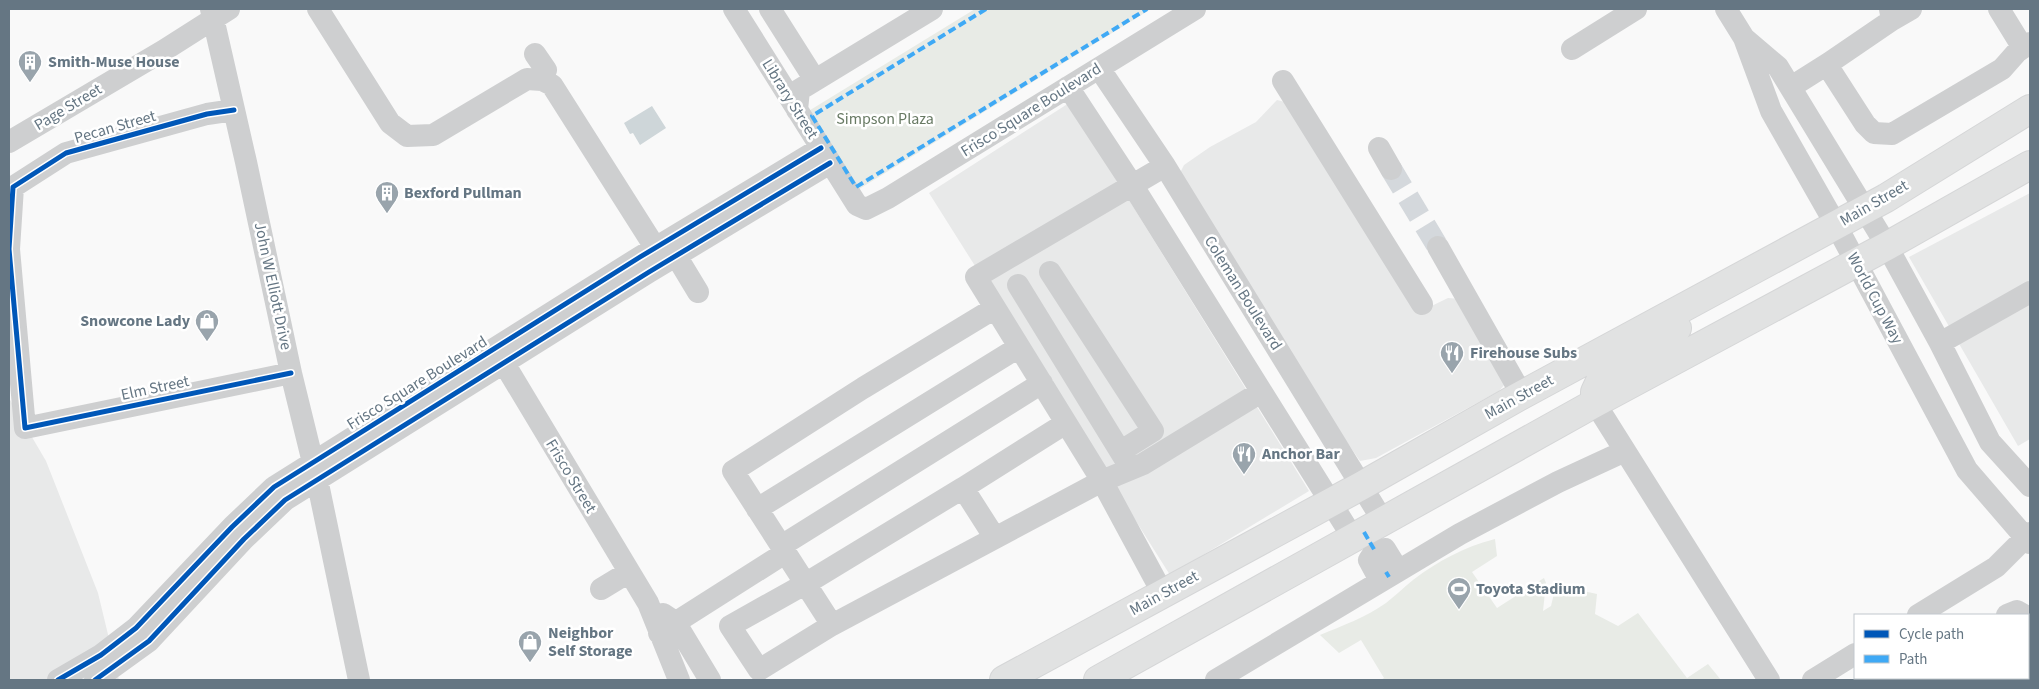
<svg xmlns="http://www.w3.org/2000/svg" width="2039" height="689" viewBox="0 0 2039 689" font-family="'Source Sans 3',sans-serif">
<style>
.built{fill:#e8e9e9}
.green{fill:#e8ebe6}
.water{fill:#ced6d9}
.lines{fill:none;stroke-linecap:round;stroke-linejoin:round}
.minor-tunnel{stroke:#d4d8dc;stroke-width:22;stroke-dasharray:22 11;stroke-linecap:butt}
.major-casing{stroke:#d5d6d7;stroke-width:30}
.minor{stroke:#cecfd0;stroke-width:22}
.major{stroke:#e1e2e2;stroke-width:28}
.quiet{stroke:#3fa9f5;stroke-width:4;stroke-dasharray:8 4;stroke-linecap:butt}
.cycleway-casing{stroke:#fff;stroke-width:8}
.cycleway{stroke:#0057b8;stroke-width:5}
.labels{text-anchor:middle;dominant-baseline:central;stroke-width:5;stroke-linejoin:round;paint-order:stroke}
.poi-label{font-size:16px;font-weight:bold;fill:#657683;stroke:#fff;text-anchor:start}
.street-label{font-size:16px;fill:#657683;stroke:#fff}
.park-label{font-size:16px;fill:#687a64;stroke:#fff}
</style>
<rect width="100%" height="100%" fill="#f9f9f9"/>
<path class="built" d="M1277,100L1289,103L1417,313L1448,298L1460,299L1505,384L1499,391L1376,458L1360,461L1322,406L1180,173L1184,165L1210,147L1256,122Z
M1069,103L1309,491L1170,575L929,193Z
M2030,193V439L2018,446L1909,257Z
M9,398L46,461L98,593L119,680H9Z"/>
<path class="green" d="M975,9H1151L856,191L807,112Z
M1495,539L1497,556L1472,572L1497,608L1544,578L1546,583L1543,611L1551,606L1556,585L1597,594L1595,614L1618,626L1638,613L1687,678L1708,664L1721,680H1381L1384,678L1361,640L1339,653L1320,635C1342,626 1366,617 1386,603C1395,596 1403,588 1413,580C1438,561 1464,547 1495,539Z"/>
<path class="water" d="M652,106L666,128L640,145L633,133L630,134L624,123Z"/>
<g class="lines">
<path class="minor-tunnel" d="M1391,169L1438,247"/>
<g class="major-casing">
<path id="major" d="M1595,403V392L1601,379L1677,328
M1004,680L1361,486L1518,397L1886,198L2030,109
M1098,680L1595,403L1887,246L2030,165"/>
</g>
<path class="minor" d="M211,9L246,162L291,373L317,479L359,680
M318,9L390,123L407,136L433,135L527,79L542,80L552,85L663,260
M734,9L857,205L866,209L888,198L1195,9
M770,9L815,80
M1726,9L1744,38L1771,111L1836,225L1967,470L2030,543
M1999,9L2023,48
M1892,20L1911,9
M1745,39L1778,67L1887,246L1940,343L1990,442L2030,486
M1572,49L1636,9
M535,54L546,70L542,80
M1827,65L1865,124L1874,133L1892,134L2002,69L2017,52L2030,43
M1099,68L1165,166L1383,521
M1283,81L1422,304
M1068,87L1133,186L1353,538
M1791,87L1829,63L1892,20L1890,9
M234,110L207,114L66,153L13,187L9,249L25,428L291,373
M797,110L799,90L932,9
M9,142L163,51L229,9
M1379,148L1391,169
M669,244L698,292
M1438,247L1522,395
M1050,272L1153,431L1121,451
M1018,285L1128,464
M995,308L863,388L733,471L832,625L1102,481L1143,464L1261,392
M1940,343L2030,292
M496,350L648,603L679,680
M1595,403L1769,680
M757,509L1019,347
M995,538L963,488L1066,423
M781,546L1042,383
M1385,549L1393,562L1386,572L1376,573L1369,560L1375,551Z
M601,589L629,572
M1163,594L1102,481L976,277L1165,166
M663,614L675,622L710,680
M1918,615L1996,567L2030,533
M2007,615L2017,611L2024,615
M832,625L759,670L730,626L805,584L963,488
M659,633L785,553
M1927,678L1928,680
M58,680L101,655L136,628L232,527L274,487L640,257L821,148
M95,680L149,641L244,539L285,500L649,272L830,163
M1216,680L1460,534L1558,482L1625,451
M1813,680L1855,654"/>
<use href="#major" class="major"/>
<path class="quiet" d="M986,9L812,116L856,187L1147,9
M1364,532L1375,551
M1386,572L1389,577"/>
<g class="cycleway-casing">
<path id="cycleway" d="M234,110L207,114L66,153L13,187L9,249L25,428L291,373
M58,680L101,655L136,628L232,527L274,487L640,257L821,148
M95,680L149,641L244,539L285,500L649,272L830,163"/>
</g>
<use href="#cycleway" class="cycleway"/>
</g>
<defs>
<g id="building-pin" transform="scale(1.25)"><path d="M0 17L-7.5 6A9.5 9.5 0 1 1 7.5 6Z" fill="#99a4ac" stroke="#fff"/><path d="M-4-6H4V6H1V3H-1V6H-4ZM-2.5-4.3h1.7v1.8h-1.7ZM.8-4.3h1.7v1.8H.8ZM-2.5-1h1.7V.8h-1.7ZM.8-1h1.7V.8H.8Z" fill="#fff"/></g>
<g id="shop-pin" transform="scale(1.25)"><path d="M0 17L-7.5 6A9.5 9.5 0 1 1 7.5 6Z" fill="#99a4ac" stroke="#fff"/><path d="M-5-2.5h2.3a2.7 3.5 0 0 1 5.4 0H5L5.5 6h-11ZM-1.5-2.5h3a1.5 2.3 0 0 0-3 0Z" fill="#fff"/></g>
<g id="restaurant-pin" transform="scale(1.25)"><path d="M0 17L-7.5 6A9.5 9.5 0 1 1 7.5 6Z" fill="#99a4ac" stroke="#fff"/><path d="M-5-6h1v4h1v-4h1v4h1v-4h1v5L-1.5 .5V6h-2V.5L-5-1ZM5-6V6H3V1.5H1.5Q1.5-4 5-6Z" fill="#fff"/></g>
<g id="stadium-pin" transform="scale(1.25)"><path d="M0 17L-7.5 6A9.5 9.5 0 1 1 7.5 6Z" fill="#99a4ac" stroke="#fff"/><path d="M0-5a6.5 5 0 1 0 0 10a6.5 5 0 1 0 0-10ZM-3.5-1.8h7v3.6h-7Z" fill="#fff"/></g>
</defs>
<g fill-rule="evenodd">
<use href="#building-pin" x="30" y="62"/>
<use href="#building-pin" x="387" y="193"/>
<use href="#shop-pin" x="207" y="321"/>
<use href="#restaurant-pin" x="1452" y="353"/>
<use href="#restaurant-pin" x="1244" y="454"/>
<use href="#stadium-pin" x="1459" y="589"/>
<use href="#shop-pin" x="530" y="642"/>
</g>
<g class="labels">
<g class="poi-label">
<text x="48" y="62">Smith-Muse House</text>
<text x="404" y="193">Bexford Pullman</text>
<text x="190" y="321" text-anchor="end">Snowcone Lady</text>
<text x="1470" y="353">Firehouse Subs</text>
<text x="1262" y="454">Anchor Bar</text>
<text x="1476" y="589">Toyota Stadium</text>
<text x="548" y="633">Neighbor<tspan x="548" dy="18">Self Storage</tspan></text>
</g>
<g class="street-label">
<text transform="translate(790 99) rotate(58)">Library Street</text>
<text transform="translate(68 107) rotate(-31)">Page Street</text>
<text transform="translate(1031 110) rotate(-32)">Frisco Square Boulevard</text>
<text transform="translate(115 127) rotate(-16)">Pecan Street</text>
<text transform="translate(1874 203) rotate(-30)">Main Street</text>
<text transform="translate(273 286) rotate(78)">John W Elliott Drive</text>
<text transform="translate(1243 293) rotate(58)">Coleman Boulevard</text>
<text transform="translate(1875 298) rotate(62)">World Cup Way</text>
<text transform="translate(417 383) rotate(-32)">Frisco Square Boulevard</text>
<text transform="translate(155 388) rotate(-12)">Elm Street</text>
<text transform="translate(1519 397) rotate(-29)">Main Street</text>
<text transform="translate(571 476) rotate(59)">Frisco Street</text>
<text transform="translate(1164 593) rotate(-29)">Main Street</text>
</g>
<g class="park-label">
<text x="885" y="119">Simpson Plaza</text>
</g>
</g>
<rect width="2039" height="689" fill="none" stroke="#657683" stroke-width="20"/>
<rect x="1854" y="614" width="175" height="65" fill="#ffffff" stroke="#c1c8cd"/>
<rect x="1864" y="630" width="25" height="8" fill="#0057b8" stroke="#c1c8cd"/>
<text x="1899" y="639" font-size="15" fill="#657683">Cycle path</text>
<rect x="1864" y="655" width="25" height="8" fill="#3fa9f5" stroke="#c1c8cd"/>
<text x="1899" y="664" font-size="15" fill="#657683">Path</text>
</svg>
